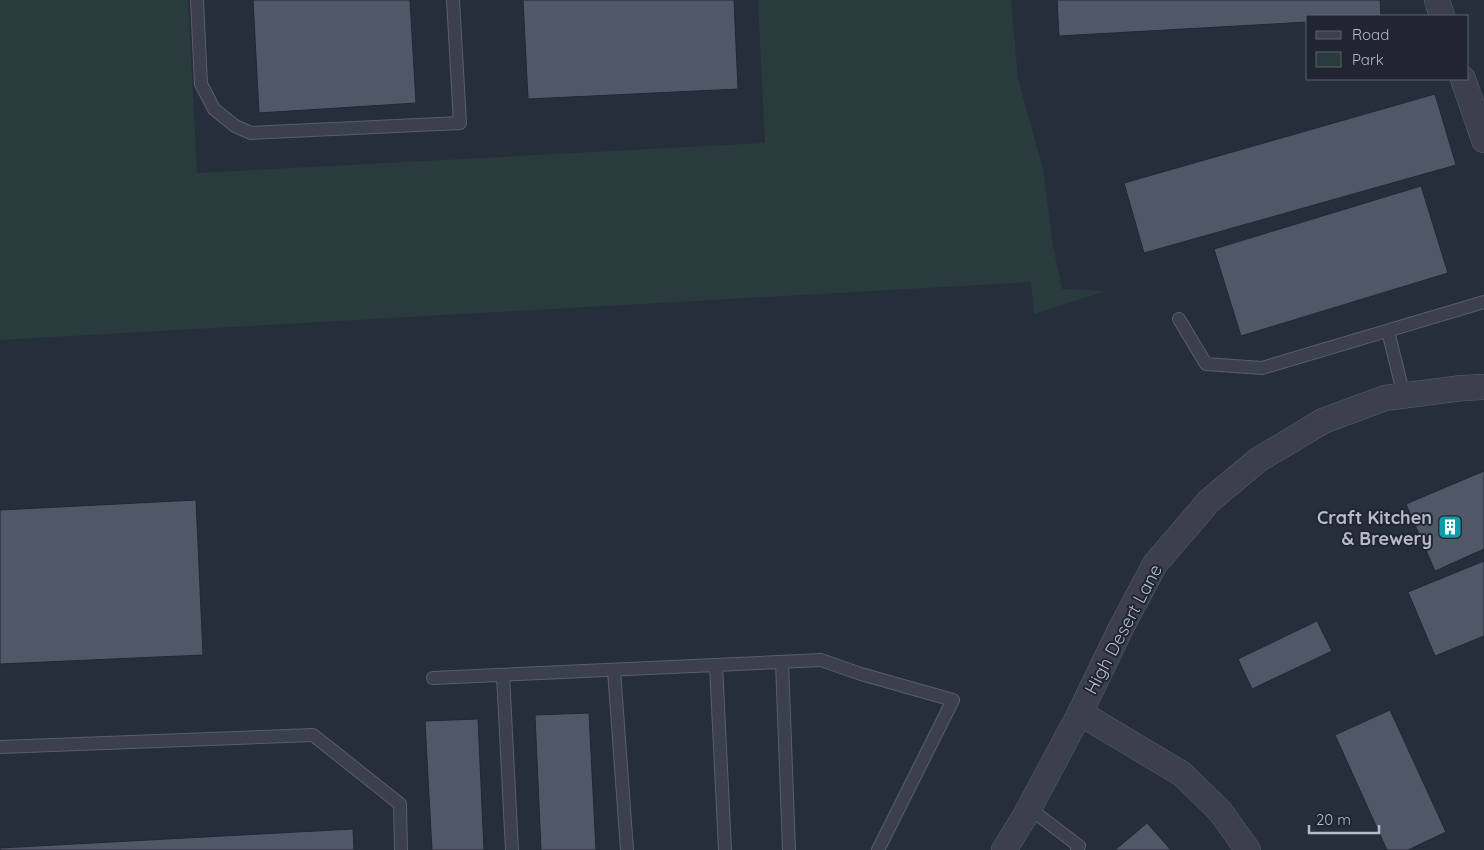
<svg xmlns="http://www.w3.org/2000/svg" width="1484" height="850" viewBox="0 0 1484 850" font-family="Quicksand,sans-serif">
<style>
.green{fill:#2a3b3d}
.building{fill:#505867;stroke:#222733}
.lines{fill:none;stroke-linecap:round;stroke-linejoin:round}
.service-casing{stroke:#595e6a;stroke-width:14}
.minor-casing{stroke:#595e6a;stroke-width:26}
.service{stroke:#3b404c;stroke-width:12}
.minor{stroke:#3b404c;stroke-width:25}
.labels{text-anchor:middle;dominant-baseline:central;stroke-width:4;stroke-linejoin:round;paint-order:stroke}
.poi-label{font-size:18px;font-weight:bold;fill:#b6bbc7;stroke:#202531;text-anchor:end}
.street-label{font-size:18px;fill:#b6bbc7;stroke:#202531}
</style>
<rect width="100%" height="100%" fill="#272e3b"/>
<path class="green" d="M0,0H188L197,173L765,143L758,0H1011L1018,79L1043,169L1053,246L1062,289L1106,291L1034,314L1031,282L0,340Z"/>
<path class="building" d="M253,0H410L416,103L259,113Z
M523,0H734L738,89L528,99Z
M1057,0H1380L1381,16H1308V22L1059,36Z
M1435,94L1456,165L1144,253L1124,183Z
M1421,186L1448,273L1241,336L1214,249Z
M1484,471V549L1435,571L1406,504Z
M196,500L203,655L0,664V510Z
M1484,561V636L1435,656L1408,592Z
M1317,621L1332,651L1252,689L1238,659Z
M1390,710L1446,832L1408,850H1387L1335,735Z
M589,713L596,850H541L535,715Z
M478,719L484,850H432L425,721Z
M1147,823L1171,850H1115Z
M353,829L354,850H0V848Z"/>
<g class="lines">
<g class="service-casing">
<path id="service" d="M197,0L201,84L214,109L235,126L251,133L460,123L453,0
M1179,319L1206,364L1262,368L1484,302
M1388,331L1404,396
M782,662L789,850
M716,665L725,850
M614,670L627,850
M503,675L512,850
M433,678L821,660L861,674L953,700L878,850
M0,747L313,735L400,804L401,850
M1029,808L1079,846L1077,850"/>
</g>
<g class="minor-casing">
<path id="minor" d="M1437,0L1442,16
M1463,79L1484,140
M1080,713L1182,774L1220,811L1248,850
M1004,850L1025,816L1080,713L1121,628L1155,564L1209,501L1258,460L1323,421L1385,398L1462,388L1484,387"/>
</g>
<use href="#service" class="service"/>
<use href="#minor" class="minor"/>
</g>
<defs>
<g id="building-square" transform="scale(1.25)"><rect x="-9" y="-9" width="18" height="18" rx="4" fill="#0f9aa8" stroke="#202531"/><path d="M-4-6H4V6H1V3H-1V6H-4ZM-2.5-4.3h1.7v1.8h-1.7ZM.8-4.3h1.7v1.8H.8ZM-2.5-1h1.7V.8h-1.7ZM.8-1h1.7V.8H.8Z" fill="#fff"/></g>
</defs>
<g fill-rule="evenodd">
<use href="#building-square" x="1450" y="527"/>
</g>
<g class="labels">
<g class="poi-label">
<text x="1432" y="517">Craft Kitchen<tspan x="1432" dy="21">&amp; Brewery</tspan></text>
</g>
<g class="street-label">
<text transform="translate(1123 629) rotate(-62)">High Desert Lane</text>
</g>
</g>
<rect x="1306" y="15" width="162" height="65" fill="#202531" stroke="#5c616d"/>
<rect x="1316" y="31" width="25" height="8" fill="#3b404c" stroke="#5c616d"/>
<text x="1352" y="40" font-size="15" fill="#b6bbc7">Road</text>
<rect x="1316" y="52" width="25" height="15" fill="#2a3b3d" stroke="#5c616d"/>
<text x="1352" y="65" font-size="15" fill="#b6bbc7">Park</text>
<path d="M1309 825v8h70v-8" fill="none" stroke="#b6bbc7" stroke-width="2.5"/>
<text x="1316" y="825" font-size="15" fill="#b6bbc7" stroke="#202531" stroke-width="4" paint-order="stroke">20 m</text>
</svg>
